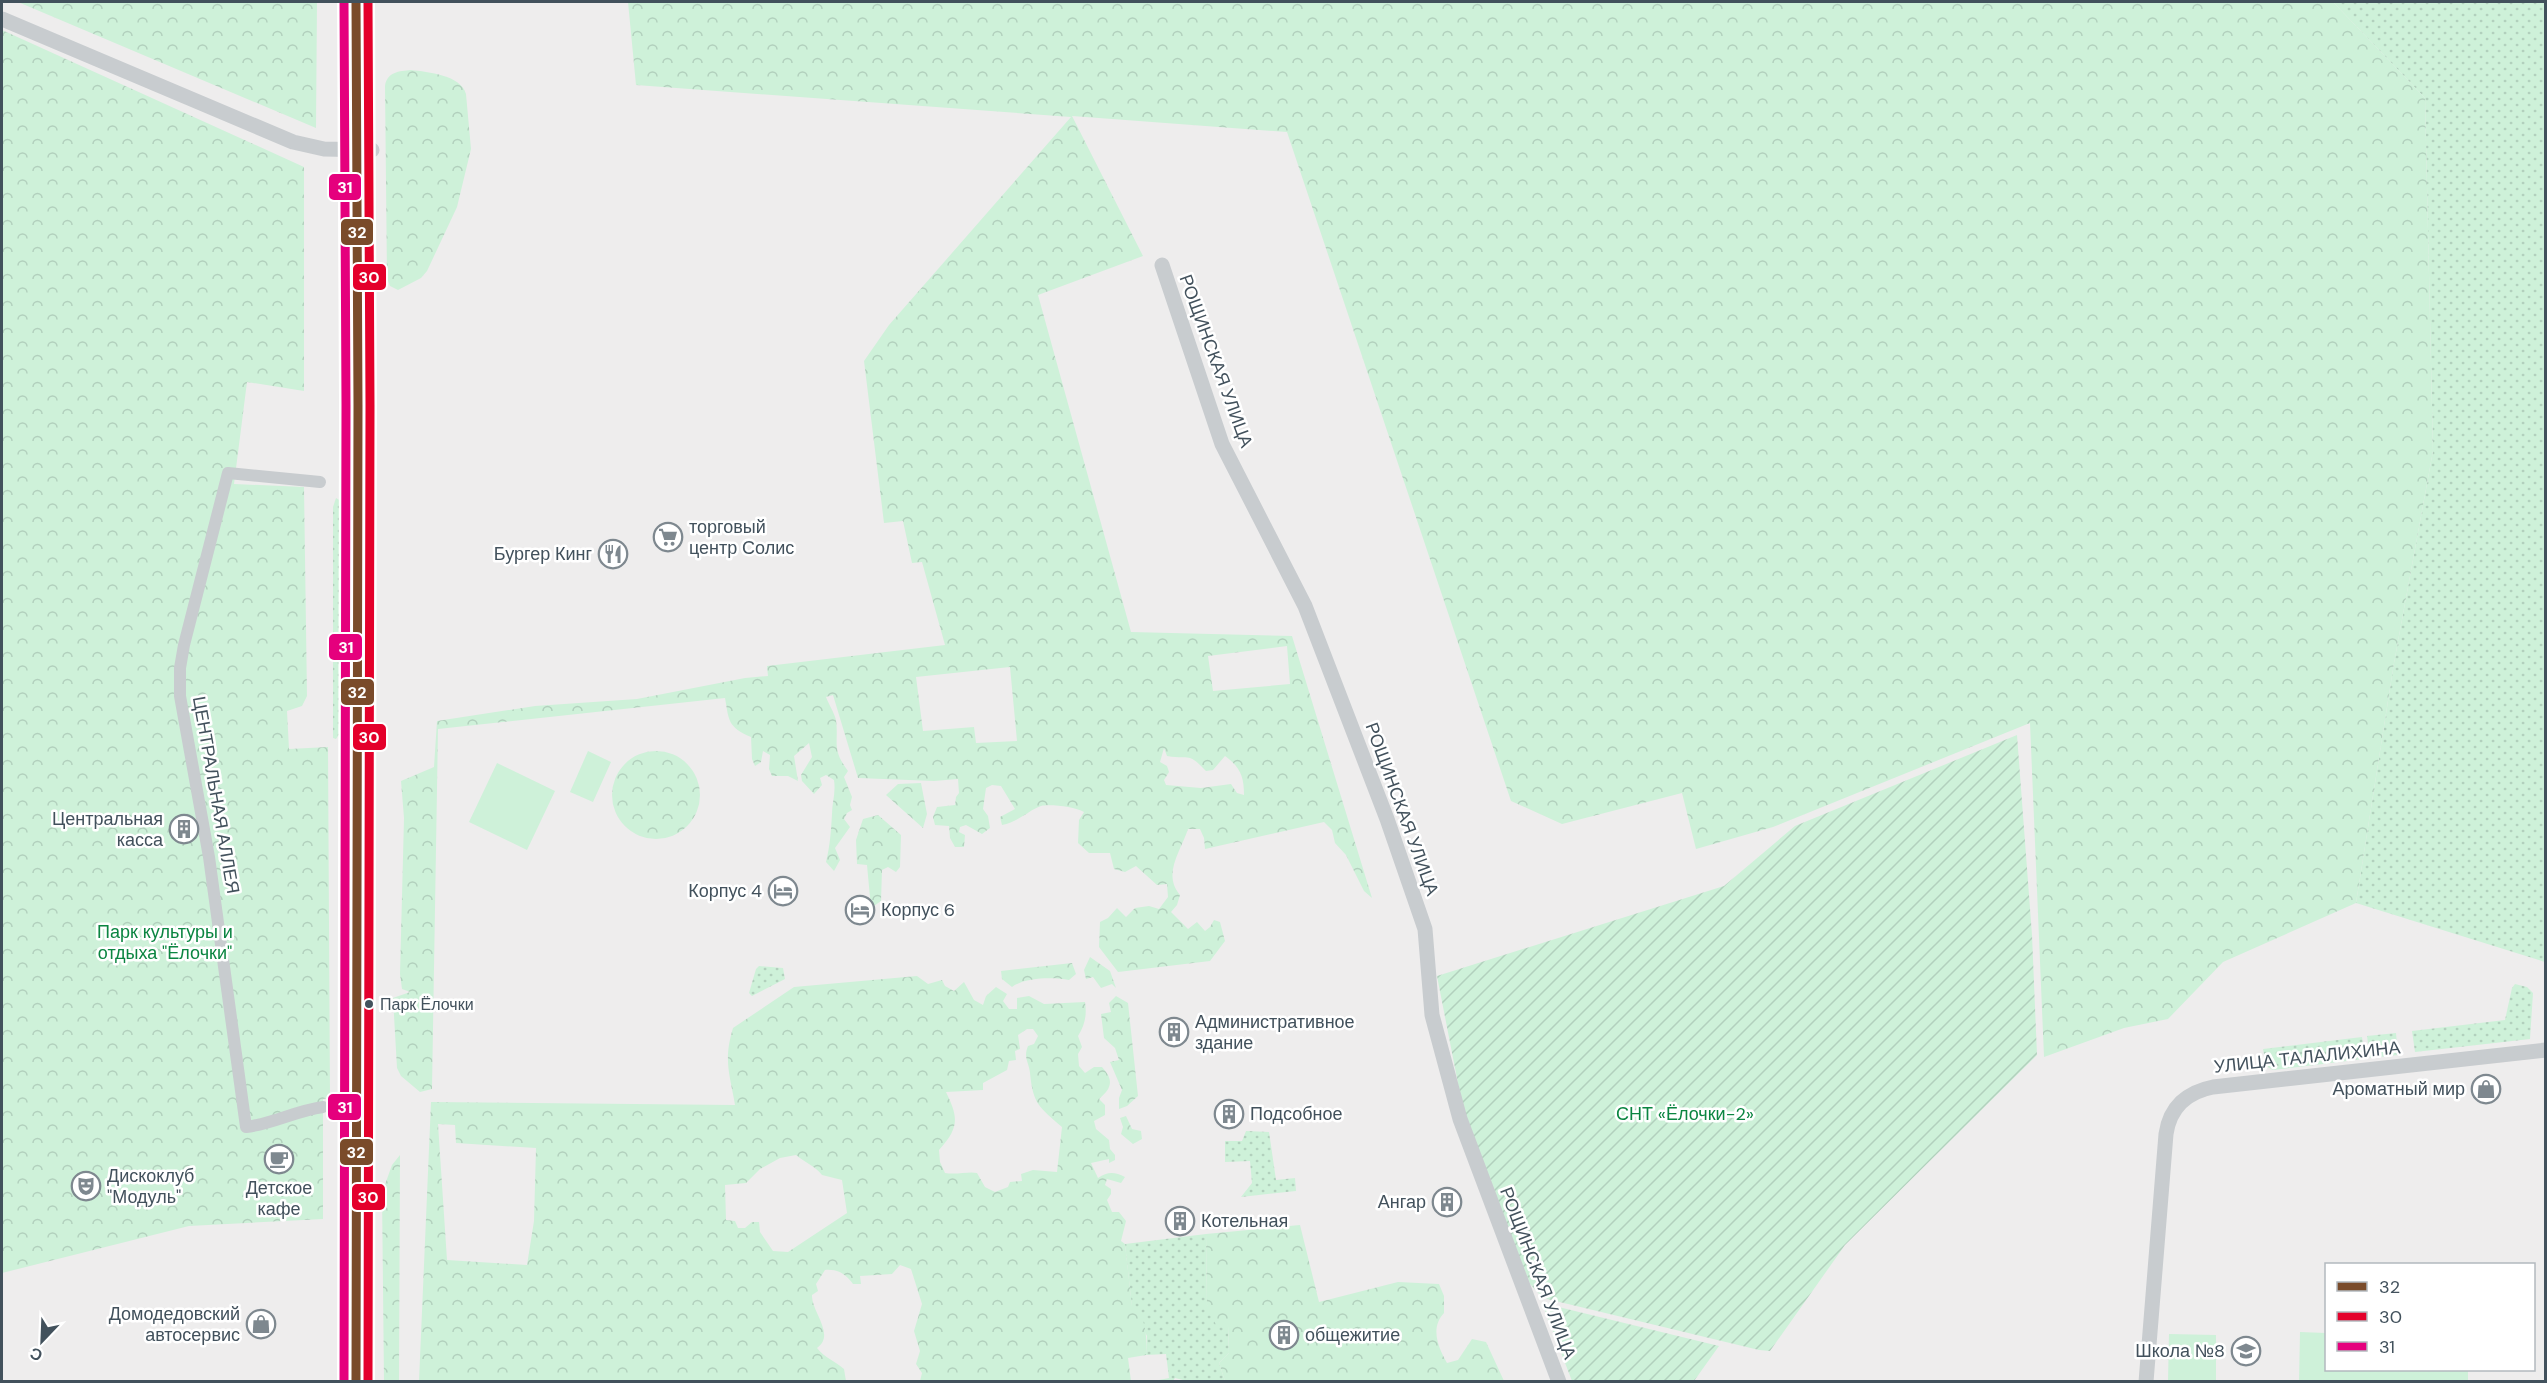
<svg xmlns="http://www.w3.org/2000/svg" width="2547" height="1383" viewBox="0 0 2547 1383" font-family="'DM Sans',sans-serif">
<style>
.grass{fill:url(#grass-dots)}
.forest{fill:url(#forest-crowns);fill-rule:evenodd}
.garden{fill:url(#garden-furrows)}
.pitch{fill:#cef1d9}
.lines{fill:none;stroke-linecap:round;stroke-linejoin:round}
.pedestrian{stroke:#c8cccf;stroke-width:12}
.minor{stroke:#c8cccf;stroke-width:15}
.primary{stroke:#c4c8cd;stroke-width:24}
.bus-1-casing{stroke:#fff;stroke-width:14}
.bus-2-casing{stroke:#fff;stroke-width:14}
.bus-3-casing{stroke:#fff;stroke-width:14}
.bus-1{stroke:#7a4b2a;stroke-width:9}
.bus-2{stroke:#e4002b;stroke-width:9}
.bus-3{stroke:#e5007d;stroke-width:9}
.bus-dot{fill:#42515c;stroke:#fff;stroke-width:2}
.labels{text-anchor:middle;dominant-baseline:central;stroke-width:5;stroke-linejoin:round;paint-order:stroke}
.bus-label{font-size:16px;fill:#42515c;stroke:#fff;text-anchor:start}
.street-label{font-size:18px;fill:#42515c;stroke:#fff}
.poi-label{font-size:18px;fill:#42515c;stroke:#fff;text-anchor:start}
.park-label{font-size:18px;fill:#0b8541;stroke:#fff}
.line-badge{stroke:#fff;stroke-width:2}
.badge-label{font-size:16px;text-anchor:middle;font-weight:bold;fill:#fff}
</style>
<defs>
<pattern id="grass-dots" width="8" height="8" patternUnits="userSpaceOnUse" patternTransform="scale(1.5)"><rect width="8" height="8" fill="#cef1d9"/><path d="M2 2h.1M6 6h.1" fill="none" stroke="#b2d0bd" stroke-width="1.8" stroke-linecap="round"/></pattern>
<pattern id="forest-crowns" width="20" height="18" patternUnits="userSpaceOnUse" patternTransform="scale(1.5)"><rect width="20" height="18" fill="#cef1d9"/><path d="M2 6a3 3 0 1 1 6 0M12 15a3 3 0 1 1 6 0" fill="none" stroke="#b2d0bd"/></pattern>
<pattern id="garden-furrows" width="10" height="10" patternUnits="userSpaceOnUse" patternTransform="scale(1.5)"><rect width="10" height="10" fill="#cef1d9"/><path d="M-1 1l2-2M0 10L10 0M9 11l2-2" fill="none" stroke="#b2d0bd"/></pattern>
</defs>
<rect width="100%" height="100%" fill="#eeeded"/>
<path class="grass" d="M2333,2H2545V962L2356,903L2394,663L2433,451L2425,98Z
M336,498L341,501L343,512V722L342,730L336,739L333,738V507Z
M759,966L783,968L785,979L752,996L749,993L756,969Z
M2515,984L2527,987L2533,993L2530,1039L2415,1052L2412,1031L2505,1020L2512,988Z
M2396,1033L2398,1055L2370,1058L2367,1036Z
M2362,1037L2365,1057L2363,1059L2273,1070L2266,1066L2263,1049Z
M1246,1131L1269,1132L1276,1180L1295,1178L1296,1191L1241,1197L1252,1183L1250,1161L1225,1162V1141H1242Z
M1206,1234L1207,1305L1228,1326L1229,1353L1219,1363L1225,1381H1187L1175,1378L1173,1381L1149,1382L1169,1378L1166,1354L1146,1355L1147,1336L1132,1307L1125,1244Z"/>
<path class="forest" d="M18,2H317L316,128Z
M628,2H2333L2425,98L2433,451L2394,663L2356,903L2223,962L2168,1019L2124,1028L2044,1057L2030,723L1773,827L1696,849L1682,793L1562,824L1511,801L1287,132L1072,116L1143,256L1038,295L1131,632L1292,636L1372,898L1364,891L1346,855L1335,843L1332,830L1324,822L1205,849L1204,838L1200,829H1188C1181,851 1162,874 1180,895L1177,905L1171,912L1188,929L1197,922L1205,931L1210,927L1214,920L1220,922L1225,941L1210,961L1118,972L1099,947L1100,922L1108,918L1117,908L1126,917L1135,908L1149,906L1159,909L1168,897L1167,884L1157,885L1136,866L1125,872L1114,869L1110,853H1089L1078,843L1079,820L1084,812C1075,807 1051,804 1041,806C1029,810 1020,821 1002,825L1000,817L1015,809L1001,786L992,785L986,788L983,809L988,816L990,828L982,834L966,825L960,827L959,832L965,835L964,847H955L950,838L949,826L935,825L933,817L937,807L955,805L956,797L959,793L958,779L934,781L858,778L833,695L826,697C829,705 834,712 836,720C839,744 831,748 848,771L844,777L852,797L850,805L852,810L847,813L844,819L850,827L835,848L840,860L834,871L826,862C830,846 831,831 832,814C832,802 836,793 834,780L826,775L820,778L822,785L814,794L802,781L801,775L812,757L809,743L794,756L798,781L788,776H772L769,769L770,755L763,751L761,762L755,766L752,759L751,737C728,727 729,721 725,698L438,729L432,1089L420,1092L401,1076L397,1068L393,998L410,992L402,989L400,974L404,818L401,781L434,767L437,721L535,706L637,699L745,678L768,676L767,666L945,645L922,562L912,563L903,521L884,523L864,361L889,325L1071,117L636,85ZM1287,646L1290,684L1213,691L1208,656ZM1010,667L1017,741L976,743L974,727L923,731L916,677ZM1164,748L1167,756C1190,760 1187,751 1206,771L1213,770L1225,756C1240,767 1244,776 1244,795L1237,793L1231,784L1201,788L1166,785L1164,780L1169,772L1167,766L1160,762Z
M2,30L304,167V391L247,382L234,484L304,487L307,696L302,706L287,711L289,749L328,747L330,1098L323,1099V1219L189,1226L2,1273Z
M411,70C428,72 461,75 466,94L471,149L457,207L427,271L421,278L398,290L390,286L387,278L385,86C387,72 399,71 411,70Z
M612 795a44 44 0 1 1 88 0a44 44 0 1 1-88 0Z
M921,783L927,814L923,828L886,795L898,784Z
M878,815L901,835L900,867L896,872L888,867L882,870L881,901L871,908L867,865L857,864L856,840L863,819Z
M1090,957L1110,971L1116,988L1112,984L1101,988L1093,977L1086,979L1084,970Z
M1072,963L1076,974L1069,980C1054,977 1025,977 1012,987L1002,979L1001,971Z
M917,976L928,984L942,980L945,986L954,991L964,982L974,1000L983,1005L986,996L996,987L1007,994L1003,1001L1009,1009H1017V998L1029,996L1044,1004L1085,1002C1087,1015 1085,1025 1078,1036L1082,1047L1078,1054L1079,1066L1085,1073L1094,1067H1102C1114,1080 1112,1088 1099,1099L1105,1105V1115L1094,1121L1096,1129L1109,1140L1110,1149L1115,1155V1160L1109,1163V1159L1091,1163L1098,1178C1108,1171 1115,1172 1125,1177L1121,1183L1107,1179L1105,1185L1111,1189V1194L1107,1200L1112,1212H1119L1126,1221L1121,1241L1125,1244L1132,1306C1147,1316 1147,1339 1146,1355L1128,1358L1131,1381H920L922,1373L916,1364L920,1351L914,1331L922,1304L911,1269L900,1265L892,1274L860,1276L861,1284H853C846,1274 838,1269 825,1270L816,1284L818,1291L812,1295C811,1311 836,1335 817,1348C825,1358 835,1361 844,1369L846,1381H419L431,1102L735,1105C730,1074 723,1061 733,1028L794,987ZM1027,1029H1033L1038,1036L1034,1044L1028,1046C1023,1058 1029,1062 1030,1073C1033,1104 1039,1107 1062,1127L1057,1172L1033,1170L1021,1174L1022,1181L1010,1182L1008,1187L995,1192L985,1187L977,1173C969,1171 957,1175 945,1173L940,1162L939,1150C960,1127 958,1117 946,1092L983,1090V1083L1007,1070L1009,1061L1016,1060L1015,1051L1020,1049L1018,1035ZM438,1124L455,1125L456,1143L536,1148L534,1221L527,1265L447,1260ZM796,1155C804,1162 815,1166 822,1175L842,1180L847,1213L788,1252L773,1251L760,1232L759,1222H752L745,1228H738L735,1221L726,1220L725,1185L746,1183L760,1169L780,1158Z
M1116,996L1128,1003L1138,1096L1127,1106L1119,1109V1098L1122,1090L1110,1062L1119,1060L1115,1048L1104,1038L1101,1014L1111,1012L1109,1003Z
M1126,1116L1132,1129L1141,1131L1142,1139L1133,1144L1121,1134L1123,1127L1120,1118Z
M400,1155L399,1381H384L382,1193L392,1165Z
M1300,1225L1319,1302L1398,1282L1439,1284L1444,1296V1313C1430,1328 1438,1347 1447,1363L1458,1360L1472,1339L1486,1342L1504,1381H1225L1219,1363L1229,1353L1228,1326L1216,1325L1207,1305L1206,1234Z"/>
<path class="garden" d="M2017,735L2032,935L2037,1055L1845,1245L1770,1351L1759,1350L1543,1298L1530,1284L1464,1114L1437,976L1724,886L1795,826Z
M1542,1303L1719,1346L1694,1381H1572Z"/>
<path class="pitch" d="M588,751L611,762L593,802L570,792Z
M497,763L555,791L527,850L469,822Z
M2300,1332L2326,1333V1370H2468V1381H2299Z
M2169,1334L2216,1335V1381H2168Z"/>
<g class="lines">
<path class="pedestrian" d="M320,482L228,473L184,645L180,668V696L209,857L246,1127C272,1124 295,1111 323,1107"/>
<path class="minor" d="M2,19L293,142L324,149L372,150
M1162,265L1222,444L1305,606L1387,819L1425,929L1432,1015L1460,1119L1559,1382
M2146,1382L2166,1134C2170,1107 2187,1092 2213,1087L2546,1050"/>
<path class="primary" d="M356,1382L358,405L356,2"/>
<g class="bus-1-casing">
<path id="bus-1" d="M356,2L358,405L356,1382"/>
</g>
<g class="bus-2-casing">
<path id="bus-2" d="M368,2L370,405L368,1382"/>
</g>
<g class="bus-3-casing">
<path id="bus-3" d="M344,2L346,405L344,1382"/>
</g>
<use href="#bus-1" class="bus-1"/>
<use href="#bus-2" class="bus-2"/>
<use href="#bus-3" class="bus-3"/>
</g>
<defs>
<g id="supermarket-ring" transform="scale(1.5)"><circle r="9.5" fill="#fff" stroke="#7e888f" stroke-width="1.5"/><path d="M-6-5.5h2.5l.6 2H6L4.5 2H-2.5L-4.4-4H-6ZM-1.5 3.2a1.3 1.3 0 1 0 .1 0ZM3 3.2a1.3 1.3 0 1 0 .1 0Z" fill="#7e888f"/></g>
<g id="restaurant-ring" transform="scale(1.5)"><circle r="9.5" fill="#fff" stroke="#7e888f" stroke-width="1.5"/><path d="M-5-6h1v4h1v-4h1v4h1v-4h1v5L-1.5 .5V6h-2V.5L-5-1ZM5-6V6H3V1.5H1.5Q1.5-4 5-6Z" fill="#7e888f"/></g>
<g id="building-ring" transform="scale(1.5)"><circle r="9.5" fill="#fff" stroke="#7e888f" stroke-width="1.5"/><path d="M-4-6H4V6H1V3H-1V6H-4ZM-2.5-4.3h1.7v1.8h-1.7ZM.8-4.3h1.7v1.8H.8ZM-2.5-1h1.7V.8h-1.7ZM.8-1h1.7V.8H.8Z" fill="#7e888f"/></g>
<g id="hotel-ring" transform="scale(1.5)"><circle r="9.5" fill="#fff" stroke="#7e888f" stroke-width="1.5"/><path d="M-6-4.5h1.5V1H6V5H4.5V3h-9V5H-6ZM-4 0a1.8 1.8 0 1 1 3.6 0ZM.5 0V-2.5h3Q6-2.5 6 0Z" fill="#7e888f"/></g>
<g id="shop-ring" transform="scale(1.5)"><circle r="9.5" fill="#fff" stroke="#7e888f" stroke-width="1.5"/><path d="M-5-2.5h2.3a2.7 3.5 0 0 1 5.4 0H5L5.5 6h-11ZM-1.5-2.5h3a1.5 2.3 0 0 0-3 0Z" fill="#7e888f"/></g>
<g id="cafe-ring" transform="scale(1.5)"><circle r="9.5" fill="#fff" stroke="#7e888f" stroke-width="1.5"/><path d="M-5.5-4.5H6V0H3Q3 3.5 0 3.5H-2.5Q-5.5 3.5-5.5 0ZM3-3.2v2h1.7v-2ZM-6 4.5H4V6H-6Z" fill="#7e888f"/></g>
<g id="theatre-ring" transform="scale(1.5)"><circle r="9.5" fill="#fff" stroke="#7e888f" stroke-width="1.5"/><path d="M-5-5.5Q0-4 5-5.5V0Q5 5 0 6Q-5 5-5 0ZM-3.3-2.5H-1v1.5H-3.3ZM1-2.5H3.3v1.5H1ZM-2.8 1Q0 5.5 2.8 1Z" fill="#7e888f"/></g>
<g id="school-ring" transform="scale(1.5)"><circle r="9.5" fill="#fff" stroke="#7e888f" stroke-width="1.5"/><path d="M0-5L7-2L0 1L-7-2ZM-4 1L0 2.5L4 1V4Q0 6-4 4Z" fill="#7e888f"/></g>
</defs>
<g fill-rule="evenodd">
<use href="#supermarket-ring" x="668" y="537"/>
<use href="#restaurant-ring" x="613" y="554"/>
<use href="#building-ring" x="184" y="829"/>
<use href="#hotel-ring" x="783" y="891"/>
<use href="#hotel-ring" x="860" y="910"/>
<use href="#building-ring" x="1174" y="1032"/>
<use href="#shop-ring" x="2486" y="1089"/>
<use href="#building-ring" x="1229" y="1114"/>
<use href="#cafe-ring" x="279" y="1159"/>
<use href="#theatre-ring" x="86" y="1186"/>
<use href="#building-ring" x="1447" y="1202"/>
<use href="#building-ring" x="1180" y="1221"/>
<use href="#shop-ring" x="261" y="1324"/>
<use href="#building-ring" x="1284" y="1335"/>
<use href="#school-ring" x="2246" y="1351"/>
</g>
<circle class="bus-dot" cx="369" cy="1004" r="5"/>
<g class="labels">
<g class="bus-label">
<text x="380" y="1004">Парк Ёлочки</text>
</g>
<g class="street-label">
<text transform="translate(1216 361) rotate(70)">РОЩИНСКАЯ УЛИЦА</text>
<text transform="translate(216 795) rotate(80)">ЦЕНТРАЛЬНАЯ АЛЛЕЯ</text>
<text transform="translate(1402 809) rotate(70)">РОЩИНСКАЯ УЛИЦА</text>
<text transform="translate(2307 1057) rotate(-6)">УЛИЦА ТАЛАЛИХИНА</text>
<text transform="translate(1538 1273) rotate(69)">РОЩИНСКАЯ УЛИЦА</text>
</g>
<g class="poi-label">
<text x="689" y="527">торговый<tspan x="689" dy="21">центр Солис</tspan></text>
<text x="592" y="554" text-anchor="end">Бургер Кинг</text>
<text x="163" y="819" text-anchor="end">Центральная<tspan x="163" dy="21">касса</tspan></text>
<text x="762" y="891" text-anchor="end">Корпус 4</text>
<text x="881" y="910">Корпус 6</text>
<text x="1195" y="1022">Административное<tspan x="1195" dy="21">здание</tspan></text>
<text x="2465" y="1089" text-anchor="end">Ароматный мир</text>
<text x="1250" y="1114">Подсобное</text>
<text x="107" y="1176">Дискоклуб<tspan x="107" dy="21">"Модуль"</tspan></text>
<text x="279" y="1188" text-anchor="middle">Детское<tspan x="279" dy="21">кафе</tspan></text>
<text x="1426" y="1202" text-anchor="end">Ангар</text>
<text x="1201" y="1221">Котельная</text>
<text x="240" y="1314" text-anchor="end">Домодедовский<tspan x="240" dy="21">автосервис</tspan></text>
<text x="1305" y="1335">общежитие</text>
<text x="2225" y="1351" text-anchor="end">Школа №8</text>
</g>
<g class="park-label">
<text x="165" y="932">Парк культуры и<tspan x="165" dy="21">отдыха "Ёлочки"</tspan></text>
<text x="1685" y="1114">СНТ «Ёлочки-2»</text>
</g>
</g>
<g class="line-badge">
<rect x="328" y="173" width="34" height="28" rx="6" fill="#e5007d"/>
<rect x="340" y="218" width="34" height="28" rx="6" fill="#7a4b2a"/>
<rect x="352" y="263" width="35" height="28" rx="6" fill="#e4002b"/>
<rect x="328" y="633" width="35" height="28" rx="6" fill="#e5007d"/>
<rect x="340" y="678" width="35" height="28" rx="6" fill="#7a4b2a"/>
<rect x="352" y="723" width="35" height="28" rx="6" fill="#e4002b"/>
<rect x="327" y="1093" width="35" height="28" rx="6" fill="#e5007d"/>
<rect x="339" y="1138" width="35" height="28" rx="6" fill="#7a4b2a"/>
<rect x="351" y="1183" width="35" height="28" rx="6" fill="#e4002b"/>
</g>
<g class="badge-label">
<text x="345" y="193">31</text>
<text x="357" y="238">32</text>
<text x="369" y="283">30</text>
<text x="346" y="653">31</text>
<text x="357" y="698">32</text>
<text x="369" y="743">30</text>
<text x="345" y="1113">31</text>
<text x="356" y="1158">32</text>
<text x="368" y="1203">30</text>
</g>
<rect width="2547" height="1383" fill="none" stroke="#42515c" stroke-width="6"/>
<rect x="2325" y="1263" width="210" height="108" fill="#ffffff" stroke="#b3b9be" stroke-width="1.5"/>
<rect x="2337" y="1282" width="30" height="9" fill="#7a4b2a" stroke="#b3b9be" stroke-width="1.5"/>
<text x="2379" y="1293" font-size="18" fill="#42515c">32</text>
<rect x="2337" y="1312" width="30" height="9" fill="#e4002b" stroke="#b3b9be" stroke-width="1.5"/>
<text x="2379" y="1323" font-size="18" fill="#42515c">30</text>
<rect x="2337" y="1342" width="30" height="9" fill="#e5007d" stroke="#b3b9be" stroke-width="1.5"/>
<text x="2379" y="1353" font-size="18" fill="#42515c">31</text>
<g transform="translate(42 1341) rotate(203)" stroke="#ffffff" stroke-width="4.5" paint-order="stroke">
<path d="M0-4.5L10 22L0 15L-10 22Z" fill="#42515c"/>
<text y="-9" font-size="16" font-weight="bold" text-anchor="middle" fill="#42515c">С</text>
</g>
</svg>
